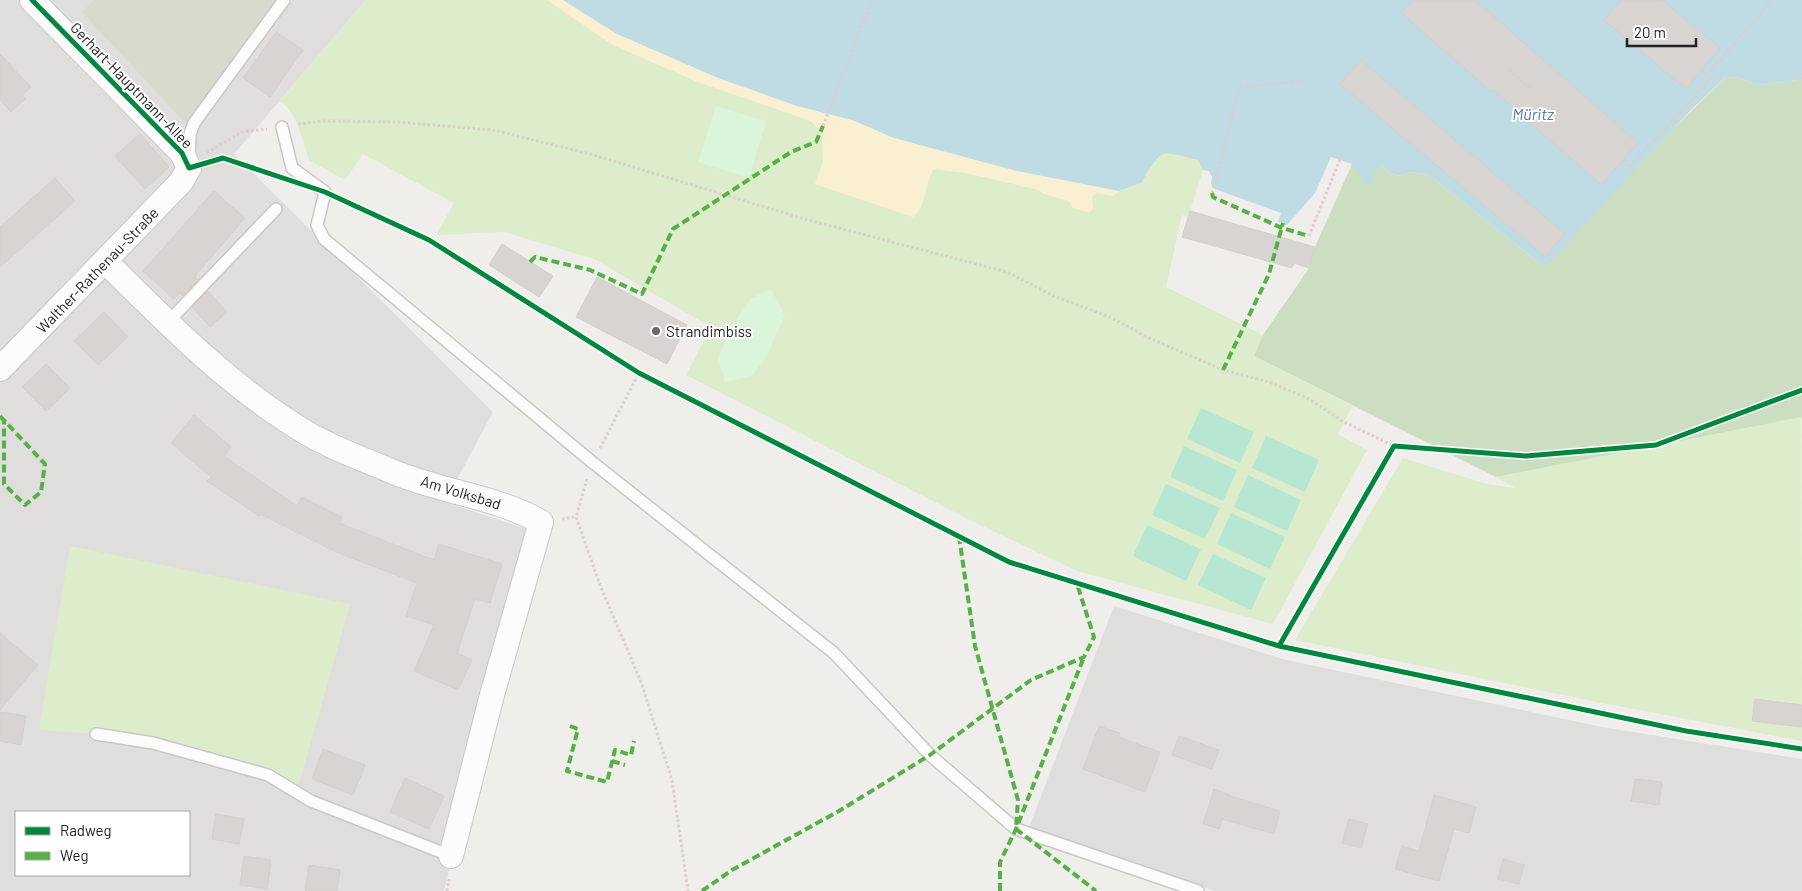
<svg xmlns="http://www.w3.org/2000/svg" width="1802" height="891" viewBox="0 0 1802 891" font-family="Barlow,sans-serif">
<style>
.residential{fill:#dfdedc;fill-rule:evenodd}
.construction{fill:#d9d9cd}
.grass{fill:#ddeccb}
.forest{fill:#cbdec1}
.sand{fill:#f8f0d0}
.park{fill:#daf5da}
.pitch{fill:#b7e6d2}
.water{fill:#bfdbe3}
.building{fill:#d7d4d2;stroke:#d3d0cc}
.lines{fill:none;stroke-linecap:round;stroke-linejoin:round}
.service-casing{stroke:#c9c8c7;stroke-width:14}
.minor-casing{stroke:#c9c8c7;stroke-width:26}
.path{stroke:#dccecd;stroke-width:3;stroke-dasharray:2.5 2.5;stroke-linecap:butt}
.service{stroke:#fdfcfc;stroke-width:11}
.minor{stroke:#fdfcfc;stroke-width:24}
.quiet{stroke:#55b145;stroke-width:4;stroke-dasharray:8 4;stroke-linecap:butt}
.cycleway-casing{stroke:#fff;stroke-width:8}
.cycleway{stroke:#00873e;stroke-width:5}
.poi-dot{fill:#6a6968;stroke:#fff;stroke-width:2}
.labels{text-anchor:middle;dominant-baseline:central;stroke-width:4;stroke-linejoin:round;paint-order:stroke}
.street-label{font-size:15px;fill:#222;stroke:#fff}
.poi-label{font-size:15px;fill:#222;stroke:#fff;text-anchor:start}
.water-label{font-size:16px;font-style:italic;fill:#4a7aab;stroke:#fff}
</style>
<rect width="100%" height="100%" fill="#f0eeeb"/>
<path class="residential" d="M0,0H366L234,154L493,412L445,502L536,532L488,711L444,891H0ZM16,812H189V875H16Z
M1114,606L1282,659L1602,727L1802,759V891H1215L1028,830Z"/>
<path class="construction" d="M94,0H278L187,125L82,12Z"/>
<path class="grass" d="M366,0H547L613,45L698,82L811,121L822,133L823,161L919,212L929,176L934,169L966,173L1039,190L1044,194L1093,208L1092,197L1097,193L1113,196L1119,191L1141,183L1156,157L1167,152L1198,160L1203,170L1188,217L1182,215L1166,287L1263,335L1254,356L1352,406L1338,434L1367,450L1273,624L1077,571L970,520L686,375L711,327L594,259L504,232L436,235L454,203L363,154L345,180L309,160C302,139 298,114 280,101Z
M1801,417L1802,741L1602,703L1295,640L1403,458L1487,484L1515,488L1496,477Z
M70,546L350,604L299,784L96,734L39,730Z"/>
<path class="forest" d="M1802,75V420L1801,417L1496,477L1254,356L1263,335L1309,268L1315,247L1352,164L1358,169L1373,172L1377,167L1382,166L1391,174L1401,176L1410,172L1429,175L1538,262L1726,77L1739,78L1757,85L1797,80Z"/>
<path class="sand" d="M547,0H563L617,34L718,78L797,106L852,120L894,138L1017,171L1119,191L1113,196L1097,193L1092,197L1093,209L1089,213L1073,208L1067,199L1044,194L1039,190L966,173L934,169C924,183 927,207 913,217L815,184L823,161L822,133L811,121L698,82L613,45Z"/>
<path class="park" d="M716,106L766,121L749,178L698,162Z
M771,289L785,316L765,359L752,376L725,382L718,358L729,331L750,299Z"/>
<path class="pitch" d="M1201,408L1254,432L1240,463L1187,439Z
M1266,436L1319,460L1305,492L1252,468Z
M1184,446L1237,470L1223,501L1170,477Z
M1248,475L1301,500L1287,531L1234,507Z
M1166,484L1220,508L1205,539L1152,515Z
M1231,513L1285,537L1270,569L1217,544Z
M1147,525L1201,549L1186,581L1133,556Z
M1213,554L1266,578L1251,610L1198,585Z"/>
<path class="water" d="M563,0H1802V75L1798,80L1757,85L1739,78L1726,77L1692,109L1548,264L1538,262L1429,175L1410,172L1401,176L1391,174L1382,166L1373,172L1375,179L1372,183L1365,184L1352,164L1331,157L1315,193L1287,225L1278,222L1281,213L1215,189L1211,184L1212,177L1209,171L1203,170L1198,160C1159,150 1162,148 1141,183L1119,191L1017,171L894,138L852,120L797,106L718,78L617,34Z"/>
<path class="building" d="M1413,0H1475L1638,143L1601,185L1492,89L1490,91L1401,13Z
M1621,0H1662L1720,48L1686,89L1604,20Z
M276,32L303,50L270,97L243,78Z
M0,54L31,87L22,95L25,99L11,112L0,100Z
M1361,60L1565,234L1545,257L1340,84Z
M140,134L169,167L145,189L115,156Z
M55,178L75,201L0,267V227Z
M214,191L245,218L195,276L198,280L182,296L180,293L174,299L143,271Z
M1190,211L1315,247L1309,268L1294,263L1292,268L1182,237Z
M502,244L553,276L539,297L489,265Z
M597,277L687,325L667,364L576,317Z
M208,291L227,312L210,327L192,307Z
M104,312L128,337L98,365L74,341Z
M46,364L70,388L46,411L22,387Z
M194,415L231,447L224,456L297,506L302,497L342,517L339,523L434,560L439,544L502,564L490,603L475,599L457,653L472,660L458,690L414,671L434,625L406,616L417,583L336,552L260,514L259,516L207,481L211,477L171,443Z
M0,633L38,665L0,710Z
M1755,699L1802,705V727L1752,721Z
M0,712L26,716L21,745L0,741Z
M1099,726L1120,733L1118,737L1160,752L1145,792L1083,769Z
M1179,736L1219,750L1212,769L1172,755Z
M323,749L365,765L353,795L312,779Z
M405,778L444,796L429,829L390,812Z
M1635,779L1662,782L1659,805L1631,801Z
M1214,789L1230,795V796L1280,811L1274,834L1222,819L1219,829L1203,824Z
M1434,795L1476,807L1469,833L1454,829L1439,881L1395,869L1402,846L1419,851Z
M216,814L244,819L239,844L212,839Z
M1349,819L1368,824L1361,848L1342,843Z
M244,856L271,860L267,889L240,885Z
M1503,859L1524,865L1519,884L1498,879Z
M309,865L340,870L337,891H305Z"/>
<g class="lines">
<g class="service-casing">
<path id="service" d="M282,127L292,168L325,192L317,225L324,239L592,462L834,653L930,755L1016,829L1198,891
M189,159L190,134L194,123L284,0
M167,323L276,209
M96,734L153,743L268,775L311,801L451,856"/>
</g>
<g class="minor-casing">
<path id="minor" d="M105,261C167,323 229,386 305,432C331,448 363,459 391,471C440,492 495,496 541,522L492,695L451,856
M0,369L181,182L189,168L182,153L32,0"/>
</g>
<path class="path" d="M1619,0L1620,1
M1509,70L1532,90
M1701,70L1707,75
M298,124L324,121L397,122L493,130L590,154L808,220L1007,272L1056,297L1110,317L1147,337L1223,370L1269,382L1309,399L1344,422L1394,446
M823,126L872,0
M207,153L242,132L267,129
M1623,160L1630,167L1711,78L1707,75L1773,0
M1212,193L1240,87L1307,81
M1309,236L1343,152
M600,448L639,373
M587,479L576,517L600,585L641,682L672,780L688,891
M562,519L576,517
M447,891L449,879"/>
<use href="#service" class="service"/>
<use href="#minor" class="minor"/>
<path class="quiet" d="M1212,193L1213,197L1282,228L1309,236
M530,262L535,257L590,270L642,294L673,229L791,152L816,142L823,126
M1223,370L1269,274L1283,223
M0,416L45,464L41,492L25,505L4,484V421
M959,536L975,646L1018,800L1016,829L1096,891
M570,726L578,729L567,771L607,782L615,750L631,755L634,741
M612,761L625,765
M702,891L732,870L839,811L930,755L1031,680L1084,657L1094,637L1077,584
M1000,891V862L1016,829L1084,657"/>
<g class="cycleway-casing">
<path id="cycleway" d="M32,0L182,153L189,168L223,158L325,192L429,240L639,373L1009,562L1279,646L1394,446L1526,456L1656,445L1802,390
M1279,646L1686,731L1802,749"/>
</g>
<use href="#cycleway" class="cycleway"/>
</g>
<circle class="poi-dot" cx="656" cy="331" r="5"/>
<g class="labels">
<g class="street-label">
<text transform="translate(132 85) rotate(46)">Gerhart-Hauptmann-Allee</text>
<text transform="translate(97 270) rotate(-46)">Walther-Rathenau-Straße</text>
<text transform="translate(461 492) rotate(17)">Am Volksbad</text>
</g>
<g class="poi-label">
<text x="666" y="331">Strandimbiss</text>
</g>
<g class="water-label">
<text x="1533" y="113">Müritz</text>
</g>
</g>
<rect x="15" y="811" width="175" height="65" fill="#ffffff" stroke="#a7a7a7"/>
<rect x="25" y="827" width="25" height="8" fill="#00873e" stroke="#a7a7a7"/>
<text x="60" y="836" font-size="15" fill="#222222">Radweg</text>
<rect x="25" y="852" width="25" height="8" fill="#55b145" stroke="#a7a7a7"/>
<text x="60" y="861" font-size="15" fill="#222222">Weg</text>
<path d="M1627 38v8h69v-8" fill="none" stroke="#222222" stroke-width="2.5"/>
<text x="1634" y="38" font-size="15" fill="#222222" stroke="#ffffff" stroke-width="4" paint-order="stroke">20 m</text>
</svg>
